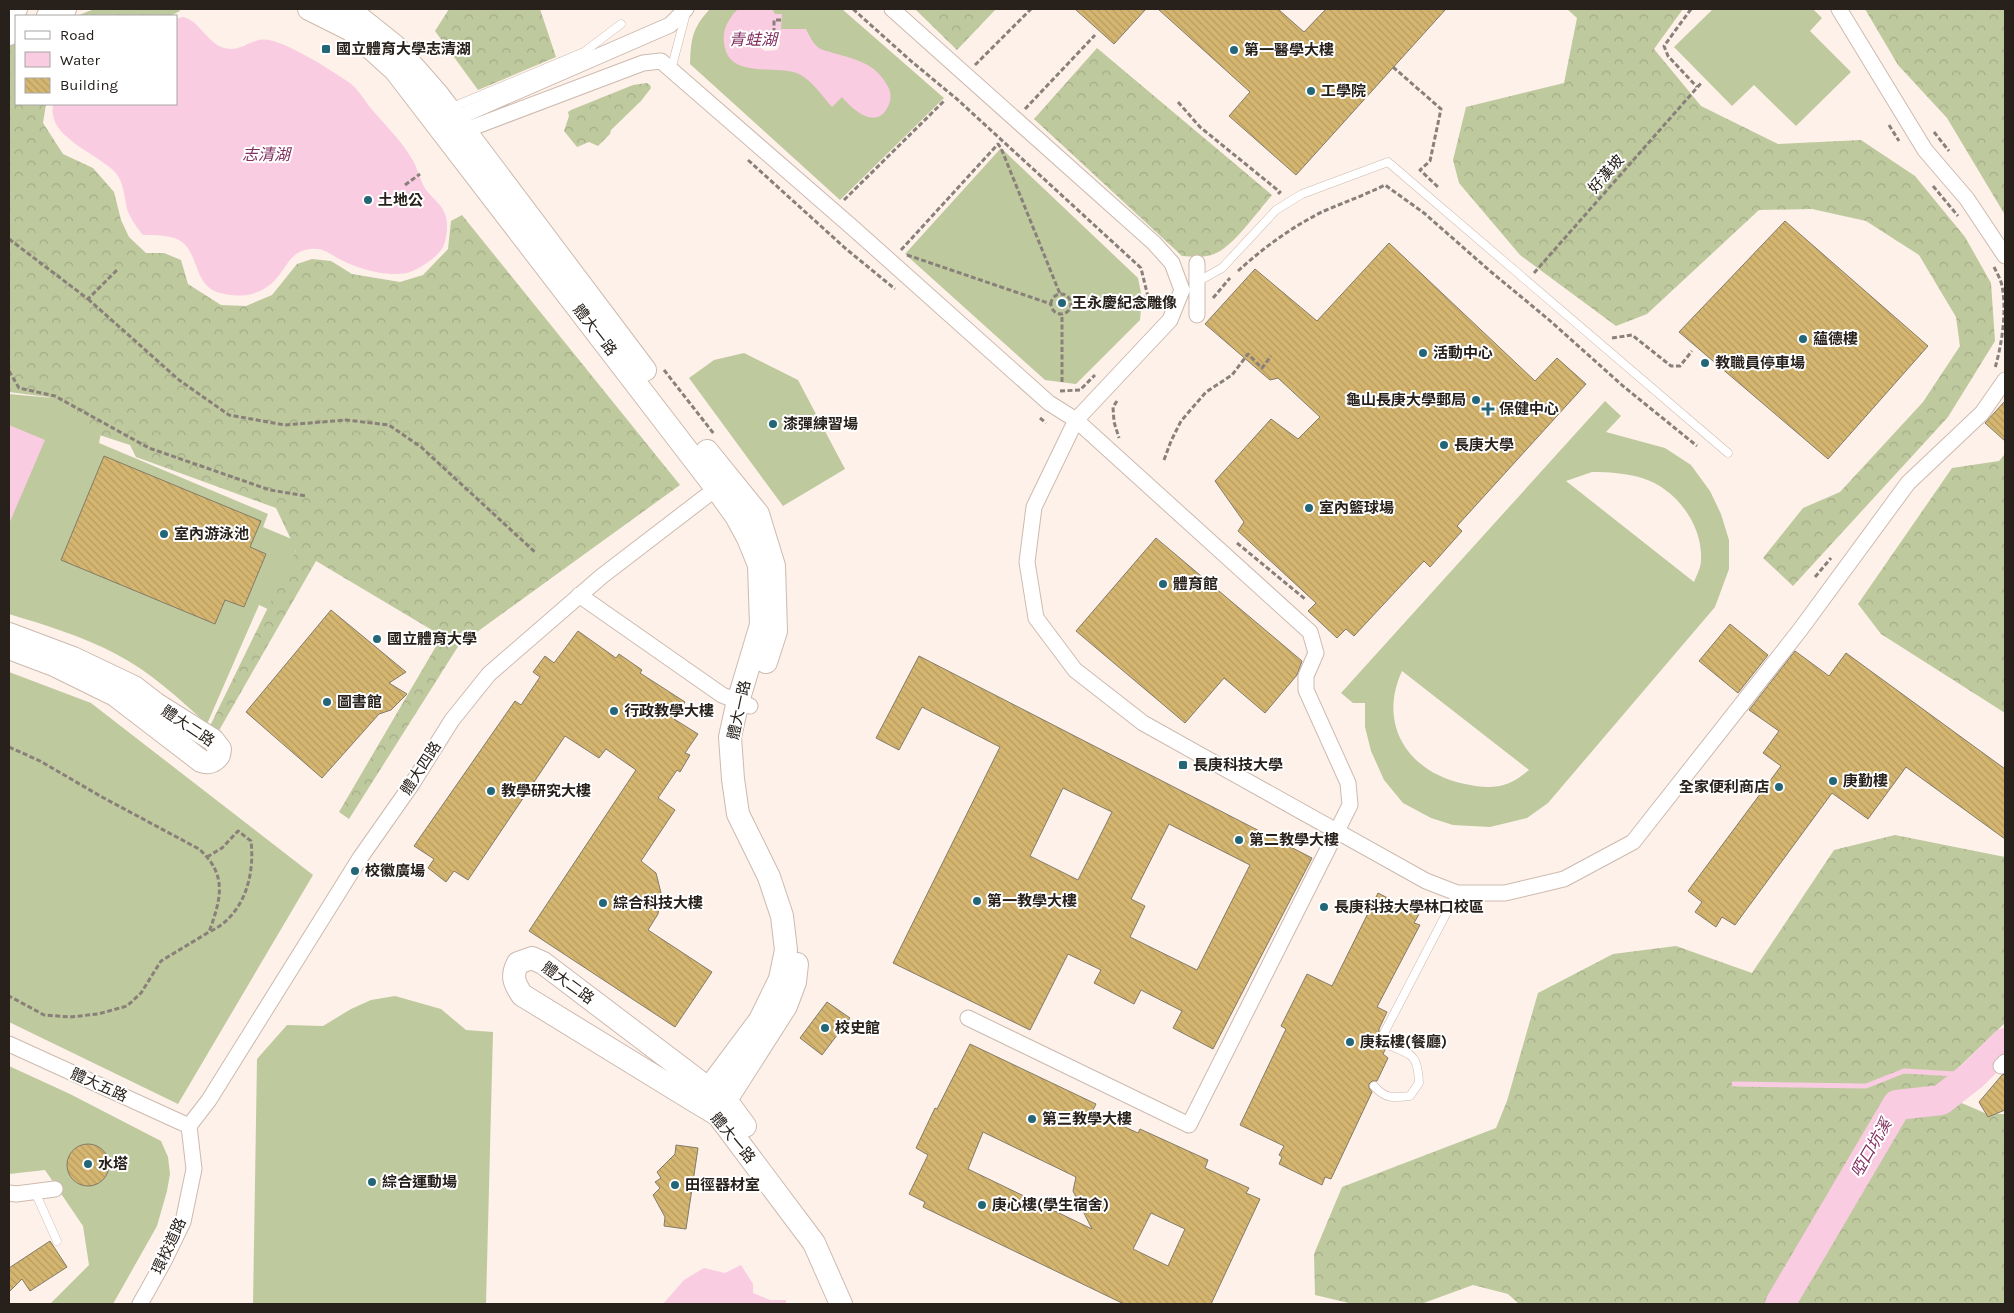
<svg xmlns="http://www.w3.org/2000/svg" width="2014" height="1313" viewBox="0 0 2014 1313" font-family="Karla,'Noto Sans TC',sans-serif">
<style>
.grass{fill:#bfc99e;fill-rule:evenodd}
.forest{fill:url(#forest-crowns)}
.water{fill:#f9cce2}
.pier{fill:#fdf1ea}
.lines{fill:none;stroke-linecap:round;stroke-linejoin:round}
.stream{stroke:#f9cce2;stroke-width:5}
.river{stroke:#f9cce2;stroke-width:30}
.building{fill:url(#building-back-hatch);stroke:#837b69;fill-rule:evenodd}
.lane-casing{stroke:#cdbaae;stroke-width:9}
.street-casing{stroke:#cdbaae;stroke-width:17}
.secondary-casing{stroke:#cdbaae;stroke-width:24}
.path{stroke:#89807a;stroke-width:3;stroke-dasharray:5 2.5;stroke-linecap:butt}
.lane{stroke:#fff;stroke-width:8}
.street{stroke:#fff;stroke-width:15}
.secondary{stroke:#fff;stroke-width:22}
.poi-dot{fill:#267;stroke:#fff;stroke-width:2}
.labels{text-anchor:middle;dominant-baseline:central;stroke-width:4;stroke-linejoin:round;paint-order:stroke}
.poi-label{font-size:15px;font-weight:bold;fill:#27201b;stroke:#fff;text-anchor:start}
.street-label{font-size:15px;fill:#27201b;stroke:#fff}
.water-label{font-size:16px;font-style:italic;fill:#823060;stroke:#fff}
</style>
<defs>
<pattern id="forest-crowns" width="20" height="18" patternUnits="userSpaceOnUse" patternTransform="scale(1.25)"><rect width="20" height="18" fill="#bfc99e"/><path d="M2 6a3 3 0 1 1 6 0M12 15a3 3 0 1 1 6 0" fill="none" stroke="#a4ac88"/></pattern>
<pattern id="building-back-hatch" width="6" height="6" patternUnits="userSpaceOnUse" patternTransform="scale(1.25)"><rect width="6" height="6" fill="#d5b670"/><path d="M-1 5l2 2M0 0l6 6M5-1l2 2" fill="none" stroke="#b79c60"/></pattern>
</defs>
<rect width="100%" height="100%" fill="#fdf1ea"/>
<path class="grass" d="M710,9H842L944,98L840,200L690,64C691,39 692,28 710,9Z
M1713,9H1813L1822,18L1810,31L1851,72L1796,126L1754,85L1732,106L1674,47Z
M1001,148L1138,278L1142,298L1140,320L1076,384L1045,380L905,254Z
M744,353L798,380L845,469L783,506L689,378L714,360Z
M9,394L53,398L84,415L101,433L99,443L268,514L263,527L299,542L272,611L259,605L207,724C179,699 151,672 116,654C82,636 45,625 9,614Z
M1605,401L1621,416L1606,432L1665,448L1691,465L1710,491L1721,514L1729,540V569L1715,607L1548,803L1527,818L1490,827L1453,825L1431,818L1403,803L1384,780L1371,751L1365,727V703H1353L1341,693ZM1592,472C1609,472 1625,473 1642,478C1675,488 1703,524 1701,560C1701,567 1697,575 1694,582L1566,481ZM1402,671L1529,770C1508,788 1492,790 1465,784C1409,773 1377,725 1402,671Z
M9,672L91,703L313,875L178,1104L9,1022Z
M395,996L441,1009L466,1030L493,1032L486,1304H253L257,1059L287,1025L323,1026L351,1009L371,1000Z
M9,1066L70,1094L161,1141L168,1157L170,1174L167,1191L157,1226L113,1304H50L89,1265L83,1226L45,1170L9,1174Z"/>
<path class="forest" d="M94,9H178L180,11L170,16H77Z
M449,9H540L556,57L478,90L435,31Z
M915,9H996L957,50Z
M1567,9H1683L1654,49L1701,106L1778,144L1861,140L1915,176L1965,237L1991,283L1995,341L1948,417L1793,586L1763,558L1803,508L1840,492L1923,402L1960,346L1956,317L1919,255L1866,221L1812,209L1759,210L1647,314L1616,326L1520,255L1459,183L1453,160L1466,107L1564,83L1577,18Z
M1865,9H2005V215L1947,118L1898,65Z
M16,43V104H46L43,123L63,154L93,168L114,192L121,220L129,237L146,253H164L181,260L188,284L221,305L246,306L272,295L297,264L312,259L331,261L352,274L400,282L423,275L448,249L451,221L462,215L680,485L459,645L349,819L339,812L442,636L316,561L217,734L210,726L296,550L276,508L136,457L130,445L90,432L88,419L48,397L9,392V46Z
M1097,48L1272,195C1258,211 1232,248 1214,254C1203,258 1193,257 1182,256L1034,119Z
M647,83L650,85L651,88L641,101L611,130L610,134L598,146L589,142L577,147L564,131L569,116L568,112L571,110L633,85Z
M2005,454V713L1881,634L1858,604L1952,468L1999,461Z
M1895,835L2005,857V1023L1934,1091L1987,1114H2005V1304H1519L1508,1294L1473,1285L1421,1304H1353L1315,1295L1314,1254L1342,1187L1496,1128L1507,1101L1538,993L1613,954L1676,946L1752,973L1834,850Z"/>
<path class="water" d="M738,9H772L775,14H782L781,29H806C809,35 813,44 819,48C823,51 829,51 833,53C855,59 875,63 887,85C892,93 892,101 886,110C874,129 851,108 842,97L832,107C822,96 812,80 799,74C775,64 728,80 724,43C722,29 729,18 738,9Z
M183,17C200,21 207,43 224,48C239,52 246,43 259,40C278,35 330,70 347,81C356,86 363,98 369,106C383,123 401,140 412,159C418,169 420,181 426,190C433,199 443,205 446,217C448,225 447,239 443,247C439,256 417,271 407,273C386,277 359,269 341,260C330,254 323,247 310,249C293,251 289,262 280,274C265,295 243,299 220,293C192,286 200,249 177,239C168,235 154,235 143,235C137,228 130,218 127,209C124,196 124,182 115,172C98,155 56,139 53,115C52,112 53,107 53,104H176V19Z
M9,425L45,440L9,524Z
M741,1265L753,1284V1293L770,1300H786V1304H663L684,1280L704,1268L725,1273Z"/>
<path class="pier" d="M766,31L774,33L779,37L780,44L777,50L765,51L752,42V36L754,33Z"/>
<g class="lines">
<path class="stream" d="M1734,1084L1866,1086L1904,1071L1973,1075"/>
<path class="river" d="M1780,1304L1897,1105L1941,1100L1973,1075L2005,1043"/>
</g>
<path class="building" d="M1075,9H1146L1114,44Z
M1158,9H1278L1304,32L1326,9H1446L1296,175L1229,116L1250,92Z
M1785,221L1928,346L1828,459L1679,332Z
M1389,243L1535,381L1557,358L1586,384L1457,526L1462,531L1430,567L1424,561L1354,636L1346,629L1337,638L1308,611L1316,603L1238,531L1244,522L1215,481L1271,419L1298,439L1320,417L1278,378L1270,380L1205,324L1255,269L1317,321Z
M2005,401V441L1985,423Z
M104,456L261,521L250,547L266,554L244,607L225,600L215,624L61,560Z
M1156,538L1302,661L1297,675L1265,713L1224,678L1185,723L1076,631Z
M331,610L406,672L389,683L407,694L391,710L379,714L322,778L246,712Z
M1730,624L1768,655L1738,693L1699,661Z
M578,631L616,658L619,654L642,670L640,673L685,702L674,719L698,734L685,753L690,755L680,772L677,770L658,798L675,810L641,861L656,873L661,893L658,914L648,930L712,972L675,1027L529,931L636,770L606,749L599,758L565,736L468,880L454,871L446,882L428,868L434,859L414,846L515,701L521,705L540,677L533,672L545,656L554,663Z
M1795,651L1829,676L1846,653L2005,769V839L1906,767L1868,819L1832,793L1735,925L1722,917L1716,927L1695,912L1702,902L1688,891L1781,766L1763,753L1779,731L1749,710Z
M919,656L1312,858L1213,1049L1173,1028L1182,1011L1141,990L1134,1004L1094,983L1101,970L1068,954L1030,1030L893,963L1000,747L922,707L899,750L876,738ZM1063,788L1112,812L1078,880L1030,856ZM1169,824L1250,865L1197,970L1130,937L1145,906L1131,899Z
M1378,893L1419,914L1414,923L1420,925L1377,1007L1387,1012L1379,1029V1036L1384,1039L1389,1036L1392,1038L1391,1040H1385L1383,1043L1385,1050L1383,1054L1388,1058L1377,1081H1372L1369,1084V1088L1372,1092L1331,1179L1325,1177L1322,1185L1279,1164L1282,1157L1279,1155L1284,1146L1240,1125L1286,1029L1281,1026L1307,974L1332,986Z
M827,1002L850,1018L822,1055L800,1038Z
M970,1044L1096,1104L1092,1112L1138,1133L1140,1129L1208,1160L1205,1168L1249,1188L1246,1193L1260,1199L1211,1304H1124L923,1207L925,1202L909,1194L928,1155L916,1148L935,1108L937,1109ZM983,1132L1076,1177L1073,1191L1092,1229L968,1169ZM1151,1213L1185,1229L1168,1266L1133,1249Z
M2005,1074V1110L1988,1117L1979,1102L2002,1075Z
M67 1165a21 21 0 1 1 42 0a21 21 0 1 1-42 0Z
M676,1145L698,1148L686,1229L664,1226L665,1217L653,1195L660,1188L655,1182L661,1178L657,1172L675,1154Z
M50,1241L67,1267L30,1291L22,1279L9,1292V1268Z"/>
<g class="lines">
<g class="lane-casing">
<path id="lane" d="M671,70L686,13
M450,108L584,52L621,24
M1197,282L1222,268L1276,210L1302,194L1388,162L1728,453
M1384,1033L1457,893
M1374,1086C1385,1099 1394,1098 1410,1096L1419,1083C1418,1055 1413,1055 1388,1045
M35,1192L57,1241"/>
</g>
<g class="street-casing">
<path id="street" d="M892,9L1154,243L1172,263L1182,290L1170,320L1076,420L1034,507L1027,562L1036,618L1075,670L1143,723L1426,881L1457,893H1505L1564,879L1633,842L1800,630L1908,483L1982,413L2005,380
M1839,9L1925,150L1967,199L2005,256
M451,125L454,119L670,25L686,9
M458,133L643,63L661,61L853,228L1049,403L1076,420L1310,632L1316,653L1306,676V690L1348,783L1350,805L1189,1125L968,1018
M1197,315V263
M579,595L722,695L750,706
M9,1044L189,1126
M2001,1066L2005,1062
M189,1126L209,1100L360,858L412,784L452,720L489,674L602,576L722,484
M9,1193L16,1194L55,1189
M140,1304L164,1261L183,1222L194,1169L189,1126"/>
</g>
<g class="secondary-casing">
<path id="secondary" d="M309,9L351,30L395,70L716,488L736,516L748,538L759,565L761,625L737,705L730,737L733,779L738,814L769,877L782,916L786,950L780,979L760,1020L698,1103L718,1115L814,1243L841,1304
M345,9L355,14L395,46L438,95L645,370
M9,12L16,9
M48,16L65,9
M9,34L16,31
M707,451L758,514L774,566L776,631L766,662
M9,634L73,658L134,687L156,704L213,740L220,749L219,755C215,761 209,764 201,761L115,695L54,665L9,648
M698,1103L522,995C514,983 511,976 518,963L532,958L543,963L721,1098
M745,1126L726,1100L786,1006L795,982L797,964"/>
</g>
<path class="path" d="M853,9L911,61L958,100L1141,268L1148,297L1071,304
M1691,9L1664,46L1668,56L1697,87
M774,33V20H781
M975,65L1031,9
M1393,67L1441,109L1430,161L1420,170L1439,188
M1178,102L1200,127L1280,192L1278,194
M1025,109L1095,35
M1889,125L1899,141
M1934,132L1949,151
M748,160L845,248L895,289
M405,185L420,174
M1933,186L1958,216
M844,200L945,100
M9,239L88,299L118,269
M901,250L998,144L1001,148L1060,294
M907,255L1051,304
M1994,267C1997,273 2001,280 2002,286C2007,311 2002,344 1995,368
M1238,271C1263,248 1293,226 1324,211C1345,202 1365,195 1385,185L1424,213L1490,271L1548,319L1623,386L1697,446
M1534,273L1702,82
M1051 304a10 10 0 1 1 20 0a10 10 0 1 1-20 0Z
M1213,298L1230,278
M88,299L179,380L229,415L285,425L346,420L389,425L421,447L536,553
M1612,338L1632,335L1671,366H1680L1692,351
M664,370L714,434
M9,371L19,388L55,396L149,448L270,490L306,496
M1062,382V314
M1060,391L1080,390L1095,375
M1117,401L1113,407L1114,422L1119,438
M1040,418L1046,423
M1164,460L1171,441L1181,421L1206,392L1232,375L1248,354L1262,368L1271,356
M1237,543L1305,599
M1815,577L1831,558
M9,747L40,761L102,797L199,849C228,875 221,899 209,932L161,961L141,993L127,1006L98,1014L70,1017L44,1015L9,996
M207,857L222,848L238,831L251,841C255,876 244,916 209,932"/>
<use href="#lane" class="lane"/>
<use href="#street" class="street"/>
<use href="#secondary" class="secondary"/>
</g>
<g class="poi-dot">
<rect x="321" y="44" width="10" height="10" rx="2.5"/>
<circle cx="1234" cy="50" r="5"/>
<circle cx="1311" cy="91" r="5"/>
<circle cx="368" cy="200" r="5"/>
<circle cx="1062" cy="303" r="5"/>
<circle cx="1803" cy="339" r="5"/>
<circle cx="1423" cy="353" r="5"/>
<circle cx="1705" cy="363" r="5"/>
<circle cx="1476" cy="400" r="5"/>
<path d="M1485.5 401.5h5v5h5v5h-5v5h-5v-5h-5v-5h5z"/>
<circle cx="773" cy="424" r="5"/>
<circle cx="1444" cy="445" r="5"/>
<circle cx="1309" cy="508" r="5"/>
<circle cx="164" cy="534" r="5"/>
<circle cx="1163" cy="584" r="5"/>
<circle cx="377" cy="639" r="5"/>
<circle cx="327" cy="702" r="5"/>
<circle cx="614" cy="711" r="5"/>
<rect x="1178" y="760" width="10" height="10" rx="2.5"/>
<circle cx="1833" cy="781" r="5"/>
<circle cx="1779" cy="787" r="5"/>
<circle cx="491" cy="791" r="5"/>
<circle cx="1239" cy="840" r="5"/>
<circle cx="355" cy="871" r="5"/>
<circle cx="977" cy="901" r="5"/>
<circle cx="603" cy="903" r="5"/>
<circle cx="1324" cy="907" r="5"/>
<circle cx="825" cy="1028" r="5"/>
<circle cx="1350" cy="1042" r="5"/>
<circle cx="1032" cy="1119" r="5"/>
<circle cx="88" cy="1164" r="5"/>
<circle cx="372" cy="1182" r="5"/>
<circle cx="675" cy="1185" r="5"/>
<circle cx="982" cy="1205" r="5"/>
</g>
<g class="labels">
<g class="poi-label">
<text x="336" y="49">國立體育大學志清湖</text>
<text x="1244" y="50">第一醫學大樓</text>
<text x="1321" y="91">工學院</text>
<text x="378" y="200">土地公</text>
<text x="1072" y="303">王永慶紀念雕像</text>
<text x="1813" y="339">蘊德樓</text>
<text x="1433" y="353">活動中心</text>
<text x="1715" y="363">教職員停車場</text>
<text x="1466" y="400" text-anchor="end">龜山長庚大學郵局</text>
<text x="1499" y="409">保健中心</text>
<text x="783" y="424">漆彈練習場</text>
<text x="1454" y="445">長庚大學</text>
<text x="1319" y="508">室內籃球場</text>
<text x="174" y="534">室內游泳池</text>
<text x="1173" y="584">體育館</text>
<text x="387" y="639">國立體育大學</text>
<text x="337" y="702">圖書館</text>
<text x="624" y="711">行政教學大樓</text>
<text x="1193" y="765">長庚科技大學</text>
<text x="1843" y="781">庚勤樓</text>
<text x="1769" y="787" text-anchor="end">全家便利商店</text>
<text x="501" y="791">教學研究大樓</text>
<text x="1249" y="840">第二教學大樓</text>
<text x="365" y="871">校徽廣場</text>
<text x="987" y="901">第一教學大樓</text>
<text x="613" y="903">綜合科技大樓</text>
<text x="1334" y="907">長庚科技大學林口校區</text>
<text x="835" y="1028">校史館</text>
<text x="1360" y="1042">庚耘樓(餐廳)</text>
<text x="1042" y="1119">第三教學大樓</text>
<text x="98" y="1164">水塔</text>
<text x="382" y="1182">綜合運動場</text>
<text x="685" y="1185">田徑器材室</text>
<text x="992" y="1205">庚心樓(學生宿舍)</text>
</g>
<g class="street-label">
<text transform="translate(1606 174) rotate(-49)">好漢坡</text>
<text transform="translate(595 330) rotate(52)">體大一路</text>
<text transform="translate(739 710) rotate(-78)">體大一路</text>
<text transform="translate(188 726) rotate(34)">體大二路</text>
<text transform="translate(421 768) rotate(-57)">體大四路</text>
<text transform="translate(568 983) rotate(36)">體大二路</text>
<text transform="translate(99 1085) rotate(24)">體大五路</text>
<text transform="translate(733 1138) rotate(50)">體大一路</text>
<text transform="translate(169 1246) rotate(-65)">環校道路</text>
</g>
<g class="water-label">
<text x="753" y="39">青蛙湖</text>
<text x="266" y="154">志清湖</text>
<text transform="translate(1871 1148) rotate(-60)">啞口坑溪</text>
</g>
</g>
<rect width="2014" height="1313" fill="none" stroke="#27201b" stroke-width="20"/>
<rect x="15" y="15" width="162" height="90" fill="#ffffff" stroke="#a9a6a4"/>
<rect x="25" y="31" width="25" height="8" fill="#ffffff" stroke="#a9a6a4"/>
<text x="60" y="40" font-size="15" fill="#27201b">Road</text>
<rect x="25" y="52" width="25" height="15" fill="#f9cce2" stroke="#a9a6a4"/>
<text x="60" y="65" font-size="15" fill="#27201b">Water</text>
<rect x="25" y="78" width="25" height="15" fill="url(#building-back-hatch)" stroke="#a9a6a4"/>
<text x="60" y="90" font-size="15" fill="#27201b">Building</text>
</svg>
